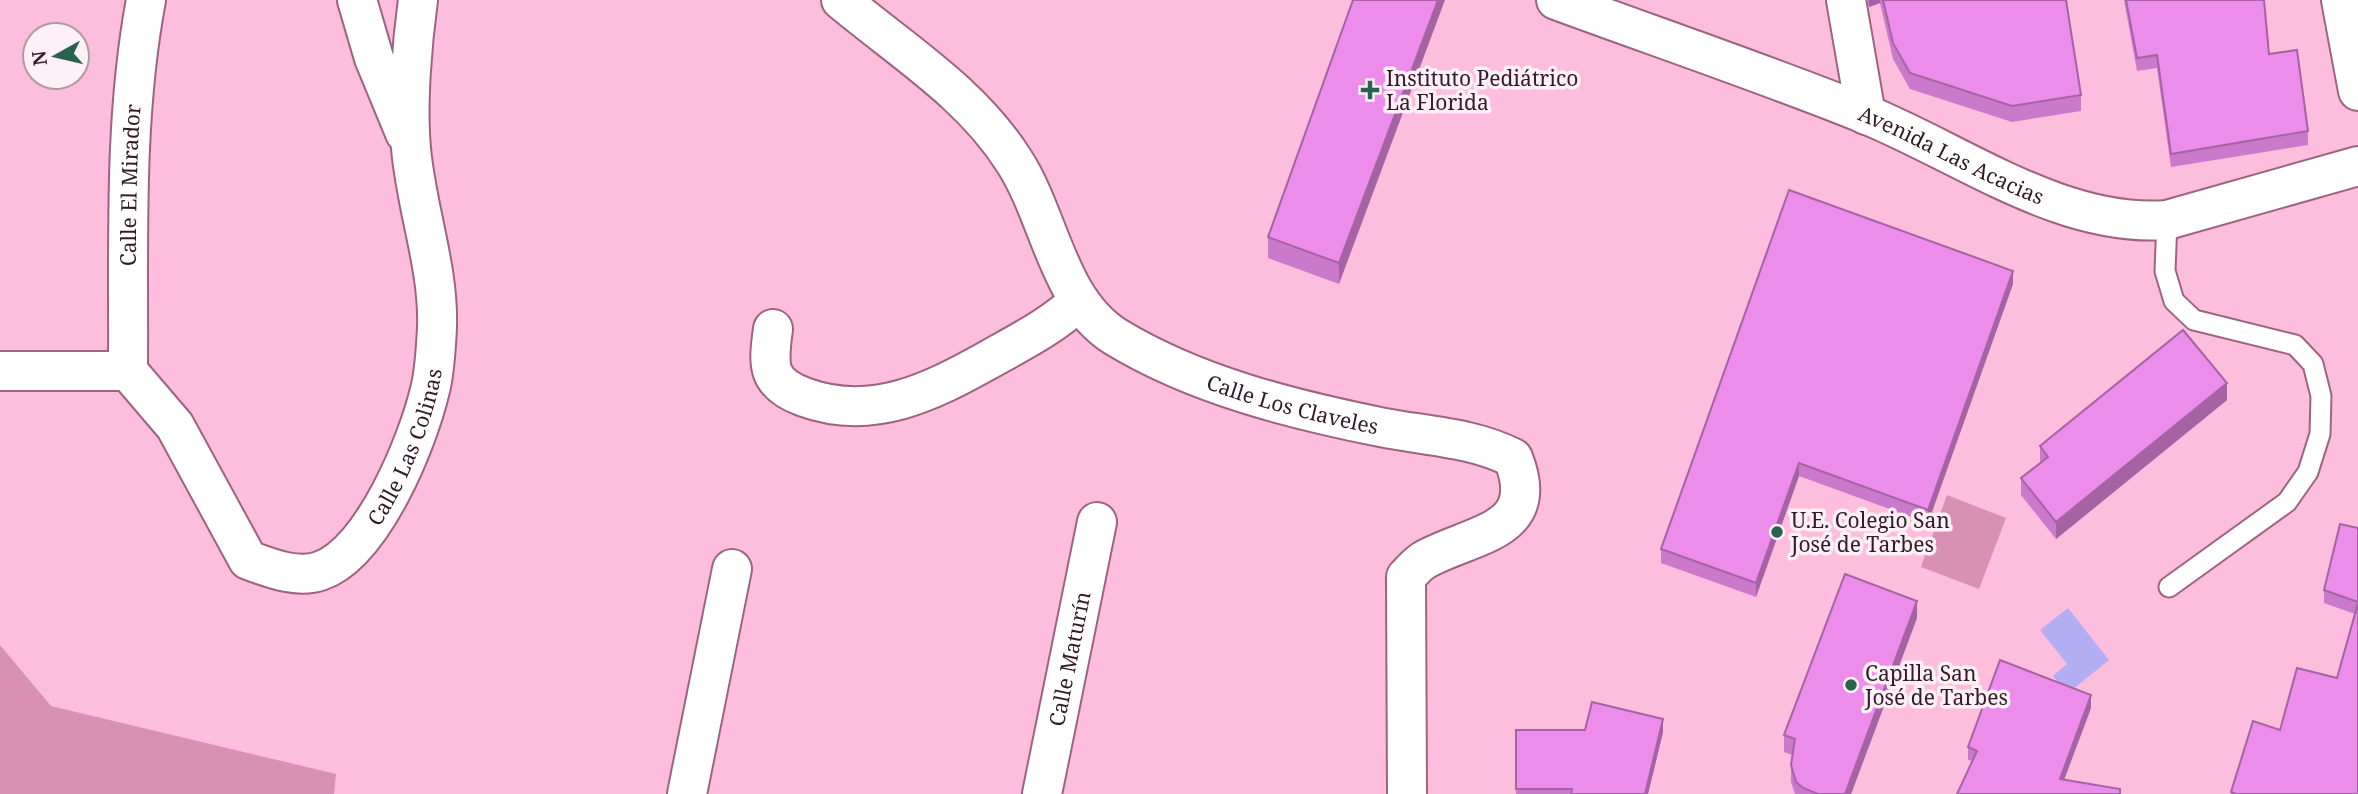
<svg xmlns="http://www.w3.org/2000/svg" width="2358" height="794" viewBox="0 0 2358 794" font-family="'Noto Serif',serif">
<style>
.green{fill:#d890b5}
.water{fill:#b3adf3}
.lines{fill:none;stroke-linecap:round;stroke-linejoin:round}
.lane-casing{stroke:#9c6481;stroke-width:23}
.street-casing{stroke:#9c6481;stroke-width:42}
.lane{stroke:#fff;stroke-width:19}
.street{stroke:#fff;stroke-width:38}
.wall{fill:#cb79ca}
.shaded-wall{fill:#a563a4}
.building{fill:#ec8deb;stroke:#a563a4;stroke-width:2}
.poi-dot{fill:#27634e;stroke:#fdf0f6;stroke-width:2.5}
.labels{text-anchor:middle;dominant-baseline:central;stroke-width:7;stroke-linejoin:round;paint-order:stroke}
.poi-label{font-size:21px;fill:#321b27;stroke:#fdf0f6;text-anchor:start}
.street-label{font-size:21px;fill:#321b27;stroke:#fdf0f6}
</style>
<rect width="100%" height="100%" fill="#fdbede"/>
<path class="green" d="M1947,495L2006,518L1979,589L1921,567Z
M0,645L51,706L336,774L334,794H0Z"/>
<path class="water" d="M2068,608L2109,660L2067,694L2053,676L2067,664L2040,630Z"/>
<g class="lines">
<g class="lane-casing">
<path id="lane" d="M2167,220L2165,271L2174,301L2194,320L2295,345L2313,364L2321,396L2320,434L2308,472L2287,502L2169,587"/>
</g>
<g class="street-casing">
<g id="street">
<path d="M357,0L374,58L405,133"/>
<path id="s1" d="M841,0C902,51 971,93 1014,161C1050,216 1057,300 1116,337C1195,385 1291,409 1380,427C1425,436 1472,437 1513,458C1543,532 1474,533 1426,559C1418,563 1412,571 1406,577L1407,794"/>
<path id="s2" d="M1556,0C1659,38 1763,73 1865,114C1961,153 2061,228 2167,220L2358,166"/>
<path d="M1846,0L1866,115"/>
<path d="M2341,0L2358,91"/>
<path d="M773,329C768,365 766,383 804,397C872,422 931,392 990,359C1022,341 1052,326 1079,301"/>
<path d="M0,371H128"/>
<path id="s3" d="M128,371L175,426L248,560C270,568 297,579 320,571C373,553 418,441 430,390C435,371 436,347 437,327C439,267 416,208 411,148C407,105 412,43 418,0"/>
<path id="s4" d="M128,371C129,248 123,122 146,0"/>
<path d="M687,794L732,569"/>
<path id="s5" d="M1042,794L1097,522"/>
</g>
</g>
<use href="#lane" class="lane"/>
<use href="#street" class="street"/>
</g>
<path class="wall" d="M1353,0L1339,284L1268,258V237Z
M1867,0H2066L2081,95V111L2012,122L1910,89L1893,59L1880,3L1869,7Z
M2124,0H2264L2269,54L2308,131V145L2171,167L2157,68L2137,71Z
M2013,284L1928,523L1799,476L1756,597L1661,563V549Z
M2227,400L2056,539L2021,495V478L2040,463V446Z
M2358,528V794H2231V792L2280,730L2337,678L2355,614L2324,603V590Z
M1917,618L1851,794H1795L1791,782V765L1792,755L1784,752V735Z
M2091,708L2064,779L1968,760V747Z
M1516,730L1663,732L1648,794H1516Z"/>
<path class="shaded-wall" d="M1438,0H1445L1339,284V263Z
M1869,0H1880V3L1869,7Z
M2013,271V284L1928,523V510Z
M2227,383V400L2056,539V522Z
M1799,463V476L1756,597V583Z
M1917,601V618L1851,794H1845Z
M2091,695V708L2060,791V779Z
M1663,719V732L1648,794H1645Z"/>
<path class="building" d="M1353,0H1438L1339,263L1268,237Z
M1883,0H2066L2081,95L2012,106L1910,73L1893,43Z
M2126,0H2264L2269,54L2297,50L2308,131L2171,154L2157,55L2137,58Z
M1789,190L2013,271L1928,510L1799,463L1756,583L1661,549Z
M2183,330L2227,383L2056,522L2021,478L2048,457L2040,446Z
M2340,524L2358,528V602L2324,590Z
M1845,574L1917,601L1845,794H1818L1803,788L1796,782L1791,765L1795,739L1784,735Z
M2358,603V794H2236L2231,792L2253,721L2280,730L2297,668L2337,678Z
M2000,660L2091,695L2060,779L2120,789V794H1957L1977,751L1968,747Z
M1592,702L1663,719L1645,794H1571L1572,789H1516V730H1585Z"/>
<g class="poi-dot">
<path d="M1366.5 79.5h7v7h7v7h-7v7h-7v-7h-7v-7h7z"/>
<circle cx="1777" cy="532" r="7"/>
<circle cx="1851" cy="685" r="7"/>
</g>
<g class="labels">
<g class="poi-label">
<text x="1386" y="78">Instituto Pediátrico<tspan x="1386" dy="24">La Florida</tspan></text>
<text x="1791" y="520">U.E. Colegio San<tspan x="1791" dy="24">José de Tarbes</tspan></text>
<text x="1865" y="673">Capilla San<tspan x="1865" dy="24">José de Tarbes</tspan></text>
</g>
<g class="street-label">
<text stroke="none"><textPath href="#s2" startOffset="425">Avenida Las Acacias</textPath></text>
<text stroke="none"><textPath href="#s4" startOffset="186">Calle El Mirador</textPath></text>
<text stroke="none"><textPath href="#s1" startOffset="634">Calle Los Claveles</textPath></text>
<text stroke="none"><textPath href="#s3" startOffset="455">Calle Las Colinas</textPath></text>
<text stroke="none"><textPath href="#s5" startOffset="138">Calle Maturín</textPath></text>
</g>
</g>
<g transform="translate(56 56) rotate(262)"><circle r="33" fill="#fdf0f6" stroke="#ac9ba3" stroke-width="2"/>
<path d="M0-5L12 26L0 18L-12 26Z" fill="#27634e"/>
<text y="-10" font-size="19" font-weight="bold" text-anchor="middle" fill="#321b27">N</text>
</g>
</svg>
